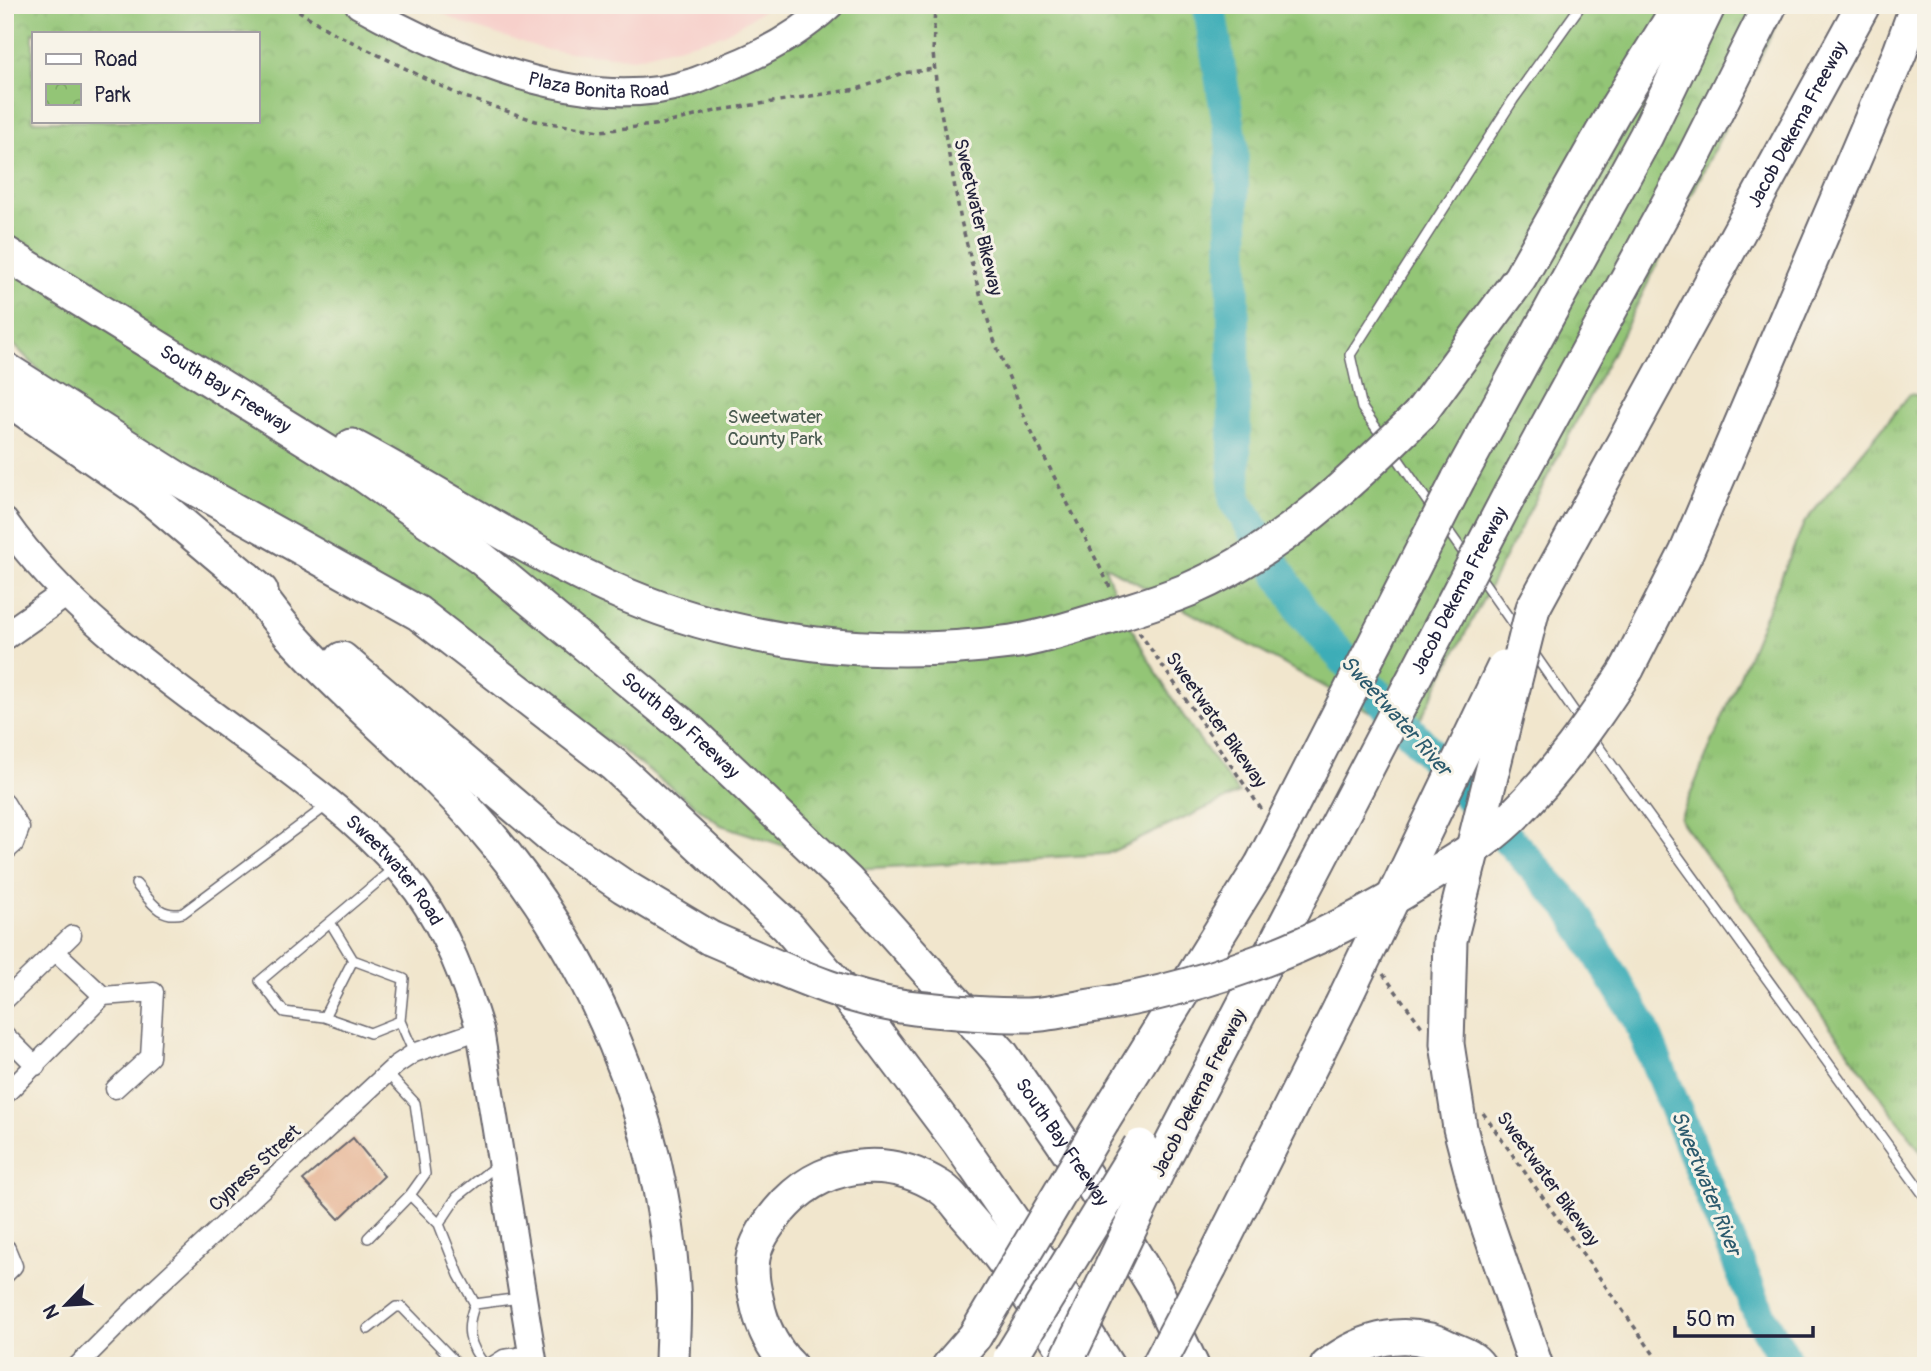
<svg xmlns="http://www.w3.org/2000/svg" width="1931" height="1371" viewBox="0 0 1931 1371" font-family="Pangolin,sans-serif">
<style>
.built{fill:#f7d0cb}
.grass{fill:url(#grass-tufts);stroke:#5a7458;stroke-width:2}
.park{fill:url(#park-crowns);stroke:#5a7458;stroke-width:2;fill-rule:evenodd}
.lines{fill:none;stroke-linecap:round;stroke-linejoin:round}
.river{stroke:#3cadb7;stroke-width:33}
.building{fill:#e6b292}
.lane-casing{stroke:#6a676e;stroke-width:12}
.street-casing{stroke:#6a676e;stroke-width:21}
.secondary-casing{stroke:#6a676e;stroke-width:30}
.highway-casing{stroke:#6a676e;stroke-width:37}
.path{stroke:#6a676e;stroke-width:3.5;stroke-dasharray:5 5;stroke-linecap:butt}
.lane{stroke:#fff;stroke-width:9}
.street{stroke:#fff;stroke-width:18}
.secondary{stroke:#fff;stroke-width:26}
.highway{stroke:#fff;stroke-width:33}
.highway-bridge-casing{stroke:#6a676e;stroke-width:37;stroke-linecap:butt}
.highway-bridge{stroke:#fff;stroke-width:33}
.labels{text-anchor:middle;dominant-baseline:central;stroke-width:6;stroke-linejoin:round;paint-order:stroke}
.street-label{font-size:19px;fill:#22223b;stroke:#f7f3e8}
.park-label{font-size:19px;fill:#4a5b50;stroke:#f7f3e8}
.water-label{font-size:21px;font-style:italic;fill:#2c5a6d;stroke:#f7f3e8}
</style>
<defs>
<pattern id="grass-tufts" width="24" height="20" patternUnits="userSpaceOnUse" patternTransform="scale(1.75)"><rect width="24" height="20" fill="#93c576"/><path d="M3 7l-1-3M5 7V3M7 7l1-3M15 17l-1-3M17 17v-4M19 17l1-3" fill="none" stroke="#7ea967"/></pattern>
<pattern id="park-crowns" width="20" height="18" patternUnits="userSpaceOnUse" patternTransform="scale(1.75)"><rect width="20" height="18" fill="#93c576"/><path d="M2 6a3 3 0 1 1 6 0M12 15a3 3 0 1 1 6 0" fill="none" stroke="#7ea967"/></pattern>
</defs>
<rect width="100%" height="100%" fill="#f7f3e8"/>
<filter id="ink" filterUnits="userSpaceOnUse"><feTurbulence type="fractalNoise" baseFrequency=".0143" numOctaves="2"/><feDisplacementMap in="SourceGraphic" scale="14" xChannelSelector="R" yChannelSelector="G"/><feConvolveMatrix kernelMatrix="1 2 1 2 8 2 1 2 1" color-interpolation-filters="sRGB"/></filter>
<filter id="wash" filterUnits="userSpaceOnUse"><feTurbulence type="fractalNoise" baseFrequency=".00686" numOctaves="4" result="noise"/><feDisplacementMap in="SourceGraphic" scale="28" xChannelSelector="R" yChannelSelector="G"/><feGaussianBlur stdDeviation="1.57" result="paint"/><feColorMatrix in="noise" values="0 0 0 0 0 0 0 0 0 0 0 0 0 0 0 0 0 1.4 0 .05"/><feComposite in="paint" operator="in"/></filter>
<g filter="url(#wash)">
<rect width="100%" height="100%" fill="#f1e6cd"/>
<path class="built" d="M426,5H772L723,35L634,58L547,50L464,24Z"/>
<path class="grass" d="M1910,394L1926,397V1159L1680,819L1804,523Z"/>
<path class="park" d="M5,5H354L533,80L683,84L830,5H1786L1629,321L1412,735L1104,565C1132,642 1188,728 1239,793L1107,854L855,869L721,825L619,748L93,424L5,336ZM33,33H257V121H33Z"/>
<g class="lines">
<path class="river" d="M1209,5L1232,145L1235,499L1306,617L1570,907L1640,1022L1760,1316L1789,1366"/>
</g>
<g id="blocks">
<path class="building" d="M353,1138L384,1176L339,1219L303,1180Z"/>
</g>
</g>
<g filter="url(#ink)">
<use href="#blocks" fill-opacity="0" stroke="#6a676e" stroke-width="2"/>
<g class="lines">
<g class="lane-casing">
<path id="lane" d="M1384,439L1362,408L1350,355L1513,100L1581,5
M1392,450L1434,511
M1444,525L1468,559
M1478,574L1518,631
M1532,651L1582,723
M1590,735L1926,1198
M136,884C150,900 159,919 183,913L329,804
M330,922L353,960
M324,1017L284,1012L260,981L394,868
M400,1021L370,1033L324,1017L353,960L404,979L400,1021L414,1053
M387,1073L415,1103L425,1174L410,1195
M497,1165L457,1197L439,1224L459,1275L475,1304L520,1298
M368,1238L410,1195L439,1224
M475,1304C465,1328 468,1346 486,1366
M368,1329L396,1307H402L459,1366"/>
</g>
<g class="street-casing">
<path id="street" d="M5,803L20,828L14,844L5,852
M55,951L103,996
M5,1000L72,935
M5,1035L36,1066
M5,1095L103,996L154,992L150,1057L115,1089
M5,1274L13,1266L6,1249
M77,1366L152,1291L396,1065L414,1053L480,1030
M493,1366L504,1359L532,1355"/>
</g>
<g class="secondary-casing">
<g id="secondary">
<path id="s1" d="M359,5C450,56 587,117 692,82C705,78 718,71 731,66C769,51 800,33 830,5"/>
<path id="s2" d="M5,522C73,619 176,686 269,756C323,796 377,837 417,891C447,933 465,981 480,1030L534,1366"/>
<path d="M5,636L65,594"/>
</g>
</g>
<g class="highway-casing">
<g id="highway">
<path id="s3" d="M5,253L358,471L481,558L691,732L848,882L1001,1053L1092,1185L1155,1288L1192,1366"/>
<path d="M5,369L178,479L418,613L614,765L788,927L866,1019L959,1143L1040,1260L1107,1366"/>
<path d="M5,397L146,494L261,591"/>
<path d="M1419,415L1520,278L1616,108L1680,5"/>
<path d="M352,446C443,494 531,555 626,595C748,646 881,659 1011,642C1044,638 1077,625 1109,617"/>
<path d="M1458,480L1646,136L1709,5"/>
<path d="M1511,492L1693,158L1770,5"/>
<path d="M246,578C262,598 277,621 295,640C355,706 427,762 485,830C593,956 662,1121 673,1287C675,1313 672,1340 672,1366"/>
<path id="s4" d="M1533,608L1863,5"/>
<path d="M342,659L551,837L623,886L710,938"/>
<path d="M1627,669L1686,553L1900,52L1917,5"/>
<path d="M1103,1121L1262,864"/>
<path d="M1159,1168L1293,910"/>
<path d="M1479,1200L1536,1366"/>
<path d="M1210,1267L1341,1006"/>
<path d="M790,1366C774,1350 765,1333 759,1311C755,1293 750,1276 753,1258C756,1242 768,1224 778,1212C819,1162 885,1152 940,1187C950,1193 958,1205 965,1214C1006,1260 1042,1314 1074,1366"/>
<path d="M949,1366L975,1336"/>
<path d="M1327,1366C1365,1337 1408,1326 1452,1349C1461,1353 1473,1357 1479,1366"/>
</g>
</g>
<path class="path" d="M290,5L328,30L459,95L536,121L601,131L662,124L720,110L857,89L903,73L934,69
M935,5L933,53L937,90L961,221L976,280L993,337L1027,423L1112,591
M1139,632L1262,810
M1383,974L1422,1027
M1483,1113L1662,1366"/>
<use href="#lane" class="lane"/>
<use href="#street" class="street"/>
<use href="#secondary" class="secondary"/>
<use href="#highway" class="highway"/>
<g class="highway-bridge-casing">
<g id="highway-bridge">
<path d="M1109,617C1136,608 1164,600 1190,589C1280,550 1350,483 1419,415"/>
<path d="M1262,864L1458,480"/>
<path id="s5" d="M1293,910L1511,492"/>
<path d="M710,938C776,966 843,1000 915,1008C951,1012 990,1015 1026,1015C1045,1015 1065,1010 1084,1007C1206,989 1319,945 1423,880C1453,862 1485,843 1510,819C1556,774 1592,723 1627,669"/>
<path d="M1341,1006L1504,667"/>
<path d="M1479,1200L1460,1128L1447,1044L1450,940L1533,608"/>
<path d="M975,1336L1103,1121"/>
<path d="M1010,1358L1140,1146"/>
<path d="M1064,1366L1159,1168"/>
<path d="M1158,1366L1210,1267"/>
</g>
</g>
<use href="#highway-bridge" class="highway-bridge"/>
</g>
</g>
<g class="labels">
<g class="street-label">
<text stroke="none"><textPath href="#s1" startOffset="256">Plaza Bonita Road</textPath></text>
<text stroke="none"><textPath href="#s4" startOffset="551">Jacob Dekema Freeway</textPath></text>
<text transform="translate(978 217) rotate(77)">Sweetwater Bikeway</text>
<text stroke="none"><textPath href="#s3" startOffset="259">South Bay Freeway</textPath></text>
<text stroke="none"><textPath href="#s5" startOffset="360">Jacob Dekema Freeway</textPath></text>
<text transform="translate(1216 720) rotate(55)">Sweetwater Bikeway</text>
<text stroke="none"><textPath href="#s3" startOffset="826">South Bay Freeway</textPath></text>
<text stroke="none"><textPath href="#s2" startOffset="525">Sweetwater Road</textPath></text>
<text transform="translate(1199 1093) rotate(-63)">Jacob Dekema Freeway</text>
<text stroke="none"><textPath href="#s3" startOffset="1393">South Bay Freeway</textPath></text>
<text transform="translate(255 1168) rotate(-43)">Cypress Street</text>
<text transform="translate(1548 1179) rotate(54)">Sweetwater Bikeway</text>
</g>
<g class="park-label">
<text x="775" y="417">Sweetwater<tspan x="775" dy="22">County Park</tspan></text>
</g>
<g class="water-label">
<text transform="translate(1396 716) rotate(48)">Sweetwater River</text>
<text transform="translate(1706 1183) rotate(68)">Sweetwater River</text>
</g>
</g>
<rect width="1931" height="1371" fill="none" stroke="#f7f3e8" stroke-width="28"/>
<rect x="32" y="32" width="228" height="91" fill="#f7f3e8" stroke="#a29fa3" stroke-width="2"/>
<rect x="46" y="54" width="35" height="10" fill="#ffffff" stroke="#a29fa3" stroke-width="2"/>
<text x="94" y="66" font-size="21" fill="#22223b">Road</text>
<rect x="46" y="84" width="35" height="21" fill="url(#park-crowns)" stroke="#a29fa3" stroke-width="2"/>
<text x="94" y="102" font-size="21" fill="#22223b">Park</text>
<g transform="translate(66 1305) rotate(245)" stroke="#f7f3e8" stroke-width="5" paint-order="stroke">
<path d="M0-5L12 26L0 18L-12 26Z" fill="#22223b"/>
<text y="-10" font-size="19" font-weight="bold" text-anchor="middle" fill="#22223b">N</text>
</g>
<path d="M1675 1326v10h138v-10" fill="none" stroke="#22223b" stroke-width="3.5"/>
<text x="1686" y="1326" font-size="21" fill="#22223b" stroke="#f7f3e8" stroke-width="5" paint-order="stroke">50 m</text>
</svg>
